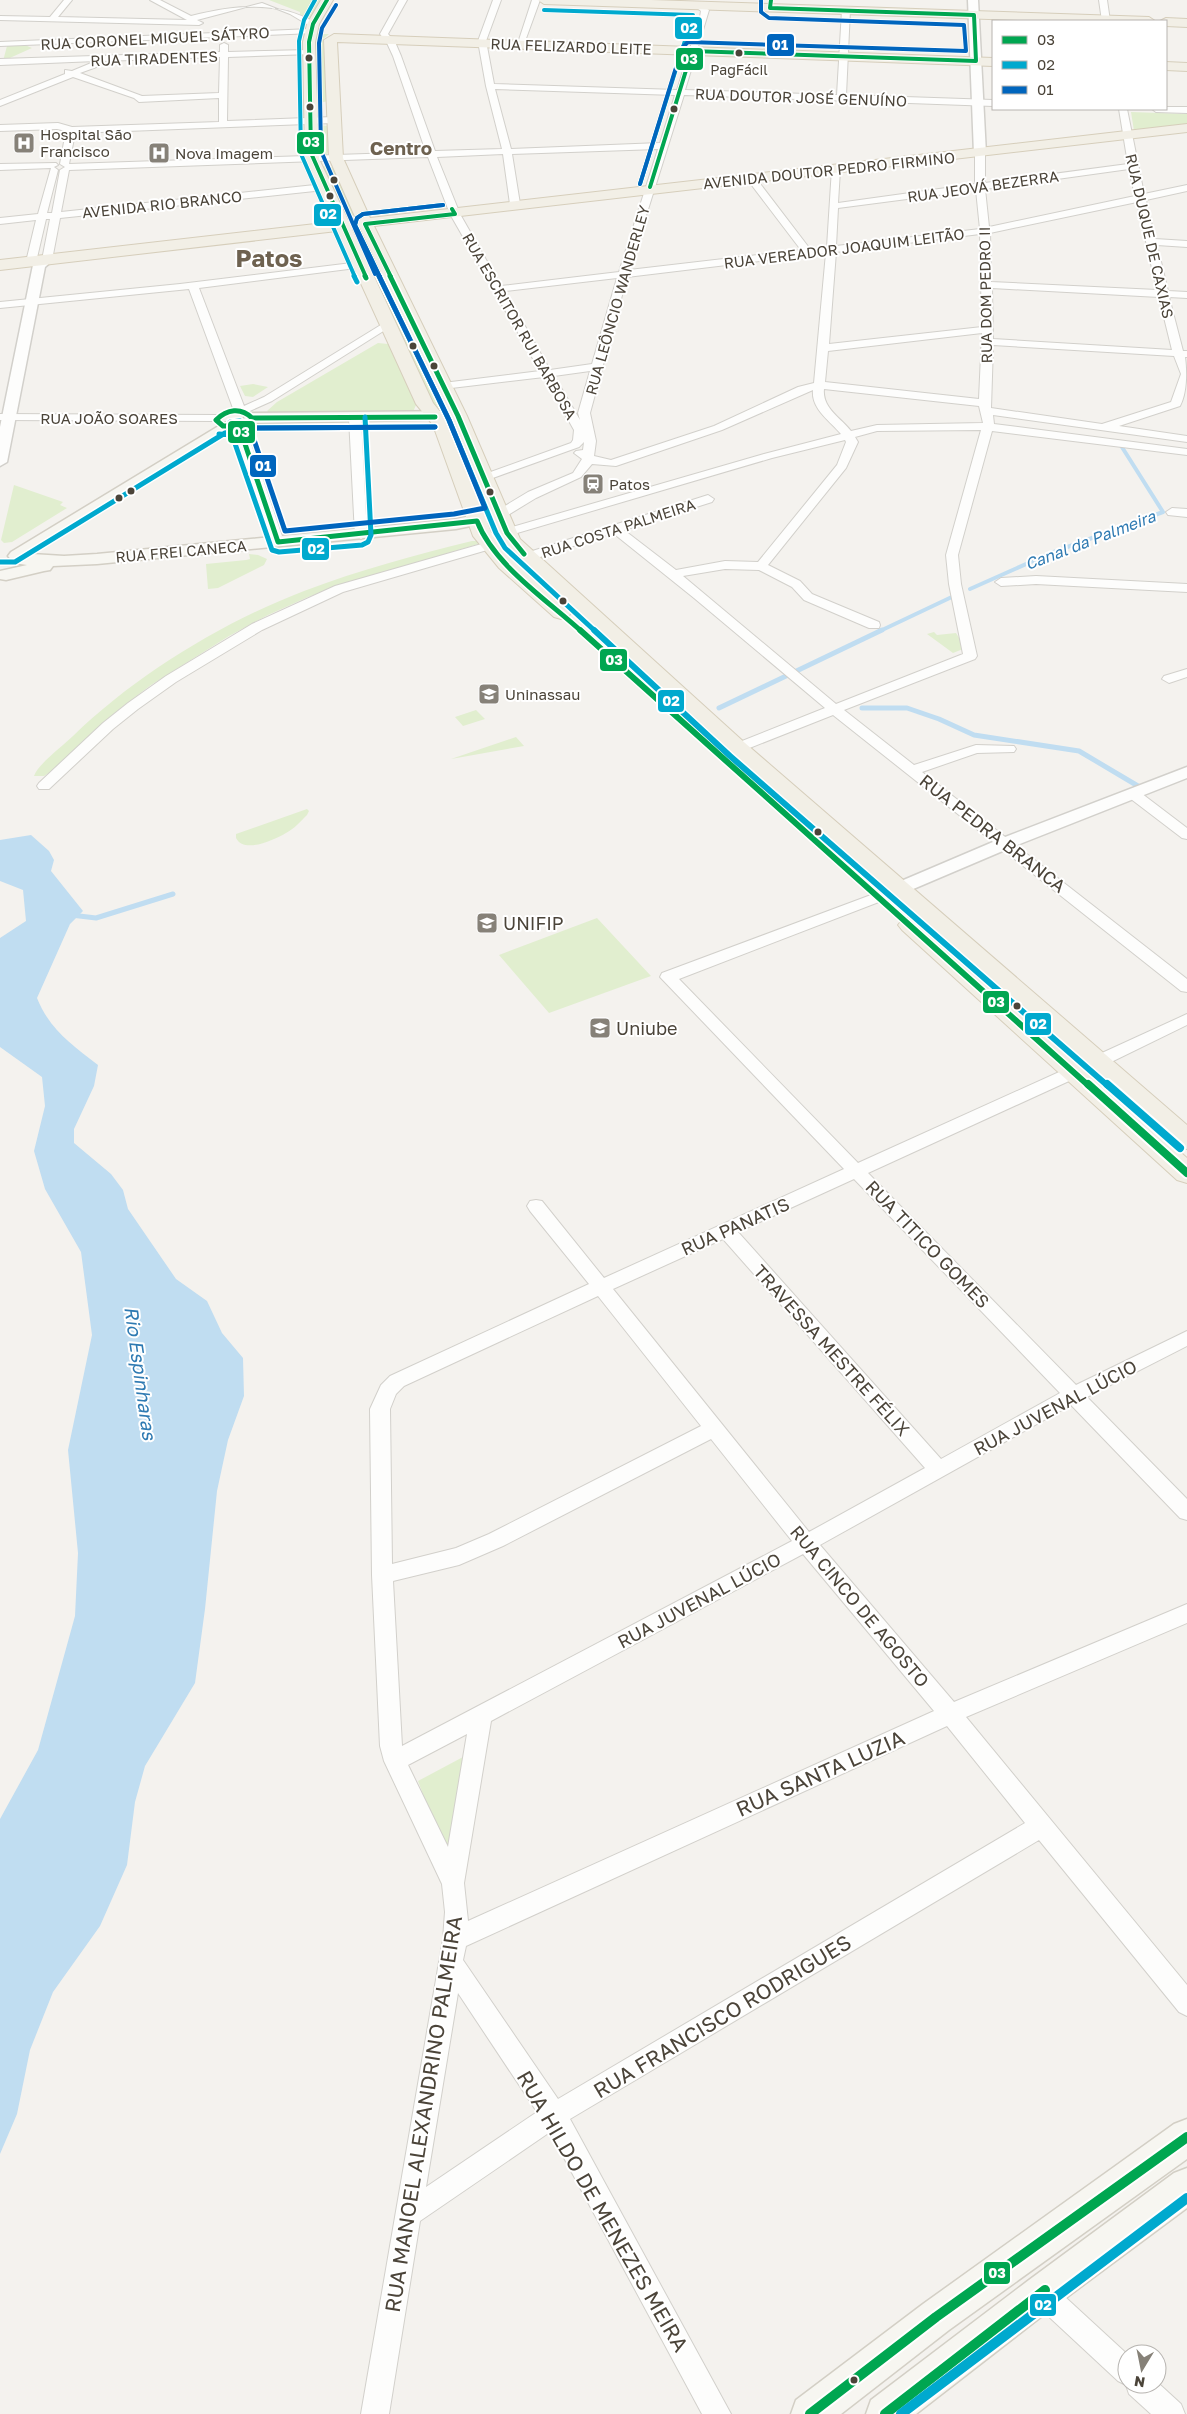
<svg xmlns="http://www.w3.org/2000/svg" width="1187" height="2414" viewBox="0 0 1187 2414" font-family="'Golos Text',sans-serif">
<style>
.green{fill:#e1eecf}
.water{fill:#c0ddf1}
.lines{fill:none;stroke-linecap:round;stroke-linejoin:round}
.stream-far1{stroke:#c0ddf1;stroke-width:4}
.stream{stroke:#c0ddf1;stroke-width:5}
.minor-casing{stroke:#d2d0cb;stroke-width:2}
.tertiary-casing{stroke:#d2d0cb;stroke-width:3}
.secondary-casing{stroke:#d3cfc5;stroke-width:3}
.primary-casing{stroke:#d6cebb;stroke-width:2}
.minor{fill:#fdfdfc;fill-rule:evenodd}
.tertiary{fill:#fdfdfc;fill-rule:evenodd}
.secondary{fill:#f7f6f1;fill-rule:evenodd}
.primary{fill:#f2efe6;fill-rule:evenodd}
.bus-1-far4-casing{stroke:#fff;stroke-width:5.5}
.bus-1-far3-casing{stroke:#fff;stroke-width:8}
.bus-1-far2-casing{stroke:#fff;stroke-width:9}
.bus-1-far1-casing{stroke:#fff;stroke-width:12}
.bus-1-casing{stroke:#fff;stroke-width:14}
.bus-2-far4-casing{stroke:#fff;stroke-width:5.5}
.bus-2-far3-casing{stroke:#fff;stroke-width:8}
.bus-2-far2-casing{stroke:#fff;stroke-width:9}
.bus-2-far1-casing{stroke:#fff;stroke-width:12}
.bus-2-casing{stroke:#fff;stroke-width:14}
.bus-3-far1-casing{stroke:#fff;stroke-width:5.5}
.bus-3-casing{stroke:#fff;stroke-width:8}
.bus-1-far4{stroke:#00a651;stroke-width:4}
.bus-1-far3{stroke:#00a651;stroke-width:5}
.bus-1-far2{stroke:#00a651;stroke-width:6}
.bus-1-far1{stroke:#00a651;stroke-width:8}
.bus-1{stroke:#00a651;stroke-width:10}
.bus-2-far4{stroke:#00a9ce;stroke-width:4}
.bus-2-far3{stroke:#00a9ce;stroke-width:5}
.bus-2-far2{stroke:#00a9ce;stroke-width:6}
.bus-2-far1{stroke:#00a9ce;stroke-width:8}
.bus-2{stroke:#00a9ce;stroke-width:10}
.bus-3-far1{stroke:#0065bd;stroke-width:4}
.bus-3{stroke:#0065bd;stroke-width:5}
.bus-dot{fill:#4b4439;stroke:#fff;stroke-width:2}
.labels{text-anchor:middle;dominant-baseline:central;stroke-width:4;stroke-linejoin:round;paint-order:stroke}
.far-bus-label{font-size:14px;fill:#4b4439;stroke:#fff}
.far-street-label{font-size:15px;fill:#4b4439;stroke:#fff}
.far-poi-label{font-size:15px;fill:#4b4439;stroke:#fff;text-anchor:start}
.far-water-label{font-size:16px;font-style:italic;fill:#2e7ab2;stroke:#fff}
.street-label{font-size:18px;fill:#4b4439;stroke:#fff}
.poi-label{font-size:18px;fill:#4b4439;stroke:#fff;text-anchor:start}
.far-district-label{font-size:19px;font-weight:bold;fill:#6e6250;stroke:#fff}
.water-label{font-size:19px;font-style:italic;fill:#2e7ab2;stroke:#fff}
.near-street-label{font-size:21px;fill:#4b4439;stroke:#fff}
.far-town-label{font-size:24px;font-weight:bold;fill:#6e6250;stroke:#fff}
.line-badge{stroke:#fff;stroke-width:2}
.badge-label{font-size:14px;text-anchor:middle;font-weight:bold;fill:#fff}
</style>
<rect width="100%" height="100%" fill="#f4f2ee"/>
<path class="green" d="M269,0H320L311,17L307,20L300,17V12Z
M317,34H329L323,39L328,101L319,103L312,100Z
M25,45L32,48L3,61L7,46Z
M1131,112L1187,114V126L1134,131Z
M318,125L328,126L329,152L326,155L316,154Z
M323,166L335,168L354,214L350,218L343,216L320,169Z
M358,227L364,228L392,288L379,291L349,230Z
M389,297L396,298L447,412L436,410L382,298Z
M378,343L388,344L416,405L413,412L270,414L267,411L277,402Z
M253,384L268,387L253,397L245,396L240,386Z
M14,485L63,502L60,505L67,508L12,542L4,543L1,540Z
M472,541H477L478,544L337,587L308,597L268,615L229,636L151,685L122,707L52,771L44,776H34C38,764 64,745 73,736C136,675 223,622 304,591C359,570 415,555 472,541Z
M249,554L258,555L267,559L264,565L218,588L208,589L206,564L246,560L250,559Z
M934,632L937,635L956,633L963,644V649L953,653L927,634Z
M476,710L485,719L463,726L455,717Z
M516,737L524,746L451,759Z
M307,809L309,811L307,815C301,821 294,829 286,833C274,840 244,854 236,838V834Z
M597,918L651,976L549,1013L499,955Z
M463,1757L446,1857L418,1781Z"/>
<path class="water" d="M31,835L49,851L54,860L51,871L83,911L70,924L37,998C50,1030 71,1044 98,1065L94,1086L74,1129V1143L111,1174L123,1190L128,1209L176,1279L207,1301L222,1333L243,1358L244,1396L228,1440L217,1491L205,1609L195,1683L145,1766L135,1802L127,1865L100,1926L53,1992L30,2050L17,2114L0,2154V1819L38,1750L75,1616L78,1553L68,1450L92,1335L81,1252L45,1189L34,1151L45,1106L42,1077L0,1047V938L26,921L23,890L0,881V840Z"/>
<g class="lines">
<path class="stream-far1" d="M970,589L1051,553L1163,512L1120,444
M880,631L956,595"/>
<path class="stream" d="M719,708L882,630
M862,708H907L939,719L974,735L1079,751L1138,786
M71,915L96,918L173,894"/>
<g class="minor-casing">
<path id="minor" d="M64,0H72L58,17L187,20L150,0H160L191,16C236,5 278,0 317,24L310,26L290,14L262,3L197,20L203,23L199,25L0,20V16L50,17Z
M399,0H407L388,34L395,42L401,56L435,151L502,149L486,86L478,41L493,0H501L486,41L494,84L677,90L700,17L701,11L693,5L697,3L709,10L685,90L837,95L842,10L846,8L850,10L846,95L993,100V106L684,95L629,270L801,250L747,179L752,176L755,177L810,249L827,247L832,168L840,170L838,203L975,184V154L980,151L985,154V183L1128,164L1119,109H1127L1144,194L1187,185V191L1146,200L1155,239L1187,241V247L1157,245L1168,291L1187,292V298L1169,297L1183,351H1187V357H1185C1187,372 1187,393 1180,406L1119,426L1187,436V442L993,415L994,424L1187,449V455L992,431L958,555L961,584L977,656L975,659L844,710L914,765L976,745L1014,746L1016,749L1014,752L977,753L922,772L1187,979V992L1181,991L833,715L742,751H732L730,748L732,745L825,708L694,598L613,533L531,560H523L521,557L523,554L708,495L714,499L712,502L624,530L676,570L725,561L758,562L837,465L846,442L845,440L772,458L490,541L496,545L494,548L343,592L262,630L176,682L138,709L113,729L49,789H39L37,786L39,783L103,723L128,703L166,676L252,624L335,586L485,543L479,539L481,536L764,454L841,434C830,421 811,409 813,390L722,430L616,466L592,464L581,477L536,498L503,518H495L493,515L495,512L528,492L573,473L582,459L574,453L576,451L583,450L584,442L579,447L468,487H460L458,485L460,483L571,443L573,440L574,430L544,377L443,389L438,386L443,383L540,371L450,214L428,157L69,170L61,212L324,184L329,187L324,190L60,218L52,260L47,263L42,260L50,219H46L36,262L31,265L26,262L36,220L0,224V218L38,214L51,168L0,170V164L56,163L58,165L54,167L58,170L47,213H52L60,170L65,167L60,164L66,131L57,129L0,131V125L58,123L72,127L219,122V98L139,102L134,98L73,77L0,106V100L65,74V70L72,71L96,61L0,65V59L220,52V45L224,43L228,45V52L309,50L313,52L312,54L228,57L227,121L333,117L337,120L333,123L75,133L69,164L426,152L393,56L387,43L380,34ZM220,57L219,93L142,96L80,73L102,65V61ZM495,89L675,95L660,143L511,149ZM658,149L619,272L501,286L460,214L437,157L503,154L510,204L515,207L520,204L512,154ZM1129,169L1135,196L989,227L985,189ZM976,190L980,229L836,246L838,208ZM1137,202L1157,290L991,282L990,233ZM980,234L982,327L829,344L836,252ZM826,253L814,383L798,387L714,426L611,460L594,456L596,441L590,413L627,277ZM617,278L592,364L550,370L505,291ZM992,288L1159,297L1172,350L993,339ZM982,333L979,399L825,382L828,351ZM993,345L1174,356L1181,374L1171,402L1102,424L991,408ZM590,371L578,413L580,420L554,376ZM824,389L979,406L983,423L877,425L851,431C841,418 822,408 824,389ZM981,430L946,555L949,584L963,654L836,704L683,576L725,569L759,570L792,587L804,600L869,628H879L880,625L879,622L812,594L800,581L768,565L846,468L858,442L855,437L877,431Z
M532,0H540L524,44L517,46Z
M1099,0H1107L1110,21H1102Z
M311,29H314V33L0,46V42Z
M1166,107H1187V113L1156,112L1152,109H1166Z
M360,262L364,263V267L199,288L244,406L264,397L384,323L388,322L393,325L272,401L243,414L234,411L189,289L0,308V302L180,284Z
M0,414L217,415L223,418L217,421L0,420Z
M355,415L361,418L367,535L361,539L355,535L349,418Z
M239,423L245,426L284,542L282,545L278,546L272,542L233,426Z
M1172,508L1187,509V517L1168,515L1166,512Z
M1036,576L1187,584V592L1036,584L1001,586L995,582L1001,578Z
M1187,669V677L1169,683L1162,679L1164,676Z
M1132,789L1137,790L1187,828V839L1182,838L1127,796L1125,793Z
M879,892L887,897L884,900L679,979L858,1163L1068,1068H1080L1082,1072L1080,1076L868,1173L1076,1385L1187,1331V1346L1087,1397L1187,1499V1520L1180,1518L1071,1405L820,1545L954,1702L1187,1604V1623L966,1717L1187,1985V2016L1179,2012L1039,1840L570,2119L731,2414H702L550,2132L420,2221L389,2414H361L443,1939L445,1912L442,1884L384,1761L380,1746L372,1575L370,1409L381,1385L390,1376L589,1284L530,1211L527,1206L530,1201L536,1200L542,1201L604,1278L844,1169L660,977L662,973ZM854,1179L1060,1393L941,1459L738,1232ZM723,1239L925,1468L809,1532L613,1289ZM598,1296L701,1426L489,1534L456,1548L392,1564L390,1409L396,1394L404,1386ZM711,1439L792,1541L402,1746L393,1581L459,1565L503,1546ZM803,1554L934,1711L468,1921L464,1883L491,1721ZM947,1726L1025,1823L558,2099L463,1960L466,1946ZM467,1734L448,1847L408,1765ZM458,1993L537,2112L426,2187Z
M1187,1014V1025L1103,1066H1091L1089,1062L1091,1058Z
M1042,2280L1051,2284L1127,2354V2384L1157,2382L1181,2404L1185,2414H1151L1129,2394L1126,2385L1118,2381L1033,2302L1029,2293L1033,2284Z"/>
</g>
<g class="tertiary-casing">
<path id="tertiary" d="M968,0H978L986,154L980,157L974,154Z
M47,256L53,260L45,267L7,462L0,466V427L33,265Z
M1187,767V778L1012,847L885,901H873L870,897L873,893L1000,839Z"/>
</g>
<g class="secondary-casing">
<path id="secondary" d="M458,411L464,413L466,416L464,419L252,423L246,421L244,418L246,415L252,413Z
M228,422L234,424L236,427L234,430L32,554L64,556L97,554L456,519L499,510L505,511L508,515L505,519L456,529L97,564L53,566L50,570L44,571L6,580L0,579V571L27,565L14,563L8,556L11,552L222,424Z
M1187,2119V2159L949,2330L841,2414H791L796,2400L923,2304L1174,2124Z
M1187,2168V2208L1055,2306L916,2414H866L871,2400L1029,2280L1174,2173Z"/>
</g>
<g class="primary-casing">
<path id="primary" d="M321,0H333L319,24L315,42L319,159L348,220L356,219L329,158L324,40L334,34L993,58V66L337,42L343,158L370,218L1187,124V132L374,226L467,416L520,539L745,743L1187,1125V1149L1178,1147L729,753L506,546L496,529L449,416L360,228L352,229L433,403L450,424L492,535L513,560L568,609L571,613L568,617L561,619L554,617L499,568L473,536L433,425L416,404L337,231L0,270V260L333,222L305,159L303,42L307,24Z
M538,0H651L1149,17L1155,21H1048L544,4Z
M1166,18L1187,19V27L1166,26V21H1160Z
M1166,62L1187,63V71L1166,70Z
M910,917L918,920L1187,1158V1183L1177,1180L902,930L898,925L902,920Z"/>
</g>
<use href="#minor" class="minor"/>
<use href="#tertiary" class="tertiary"/>
<use href="#secondary" class="secondary"/>
<use href="#primary" class="primary"/>
<g class="bus-1-far4-casing">
<path id="bus-1-far4" d="M327,0L313,24L309,42L311,153L366,277
M650,187L692,51L976,61L974,15L770,8L771,0
M391,277L365,224L455,214L452,209"/>
</g>
<g class="bus-1-far3-casing">
<path id="bus-1-far3" d="M365,276L366,278
M390,276L458,416L507,533L524,554
M435,417L252,418C241,407 227,409 216,420L223,426H239L278,542L477,521C494,565 547,600 581,631"/>
</g>
<g class="bus-1-far2-casing">
<path id="bus-1-far2" d="M580,630L1089,1086"/>
</g>
<g class="bus-1-far1-casing">
<path id="bus-1-far1" d="M1088,1084L1187,1173"/>
</g>
<g class="bus-1-casing">
<path id="bus-1" d="M810,2414L936,2317L1187,2137
M885,2414L1045,2290"/>
</g>
<g class="bus-2-far4-casing">
<path id="bus-2-far4" d="M315,0L304,20L299,41L301,154L355,277
M544,10L693,15L640,184
M380,277L355,225L357,218L363,214L443,205"/>
</g>
<g class="bus-2-far3-casing">
<path id="bus-2-far3" d="M354,276L357,282
M379,276L449,420L496,533L505,548L595,631
M230,422L240,421L252,428L435,427
M219,434L232,435L272,550L279,552L362,545L368,542L371,535L365,417
M0,562H15L225,433"/>
</g>
<g class="bus-2-far2-casing">
<path id="bus-2-far2" d="M594,630L730,756L1108,1086"/>
</g>
<g class="bus-2-far1-casing">
<path id="bus-2-far1" d="M1107,1084L1180,1148"/>
</g>
<g class="bus-2-casing">
<path id="bus-2" d="M901,2414L1187,2198"/>
</g>
<g class="bus-3-far1-casing">
<path id="bus-3-far1" d="M336,5L322,28L319,43L321,151L375,274
M640,184L682,48L688,42L966,51L964,25L769,18L761,12V0
M380,277L355,225L357,218L363,214L443,205"/>
</g>
<g class="bus-3-casing">
<path id="bus-3" d="M379,276L449,420L485,508L454,514L285,531L250,428L435,427"/>
</g>
<use href="#bus-1-far4" class="bus-1-far4"/>
<use href="#bus-1-far3" class="bus-1-far3"/>
<use href="#bus-1-far2" class="bus-1-far2"/>
<use href="#bus-1-far1" class="bus-1-far1"/>
<use href="#bus-1" class="bus-1"/>
<use href="#bus-2-far4" class="bus-2-far4"/>
<use href="#bus-2-far3" class="bus-2-far3"/>
<use href="#bus-2-far2" class="bus-2-far2"/>
<use href="#bus-2-far1" class="bus-2-far1"/>
<use href="#bus-2" class="bus-2"/>
<use href="#bus-3-far1" class="bus-3-far1"/>
<use href="#bus-3" class="bus-3"/>
</g>
<defs>
<g id="hospital-square" transform="scale(1.125)"><rect x="-9" y="-9" width="18" height="18" rx="4" fill="#868178" stroke="#fff"/><path d="M-5-5h3v3.5h4V-5h3V5h-3V1.5h-4V5h-3Z" fill="#fff"/></g>
<g id="station-square" transform="scale(1.125)"><rect x="-9" y="-9" width="18" height="18" rx="4" fill="#868178" stroke="#fff"/><path d="M-3-6H3Q5-6 5-4V2Q5 4 3 4L4.5 6H3L1.5 4h-3L-3 6H-4.5L-3 4Q-5 4-5 2V-4Q-5-6-3-6ZM-3.5-4v3h7v-3ZM-3.5 1v1.5H-2V1ZM2 1v1.5H3.5V1Z" fill="#fff"/></g>
<g id="university-square" transform="scale(1.125)"><rect x="-9" y="-9" width="18" height="18" rx="4" fill="#868178" stroke="#fff"/><path d="M0-5L7-2L0 1L-7-2ZM-4 1L0 2.5L4 1V4Q0 6-4 4Z" fill="#fff"/></g>
</defs>
<g fill-rule="evenodd">
<use href="#hospital-square" x="24" y="143"/>
<use href="#hospital-square" x="159" y="153"/>
<use href="#station-square" x="593" y="484"/>
<use href="#university-square" x="489" y="694"/>
<use href="#university-square" x="487" y="923"/>
<use href="#university-square" x="600" y="1028"/>
</g>
<g class="bus-dot">
<circle cx="739" cy="53" r="4.5"/>
<circle cx="309" cy="58" r="4.5"/>
<circle cx="310" cy="107" r="4.5"/>
<circle cx="674" cy="109" r="4.5"/>
<circle cx="334" cy="180" r="4.5"/>
<circle cx="330" cy="196" r="4.5"/>
<circle cx="413" cy="346" r="4.5"/>
<circle cx="434" cy="366" r="4.5"/>
<circle cx="131" cy="491" r="4.5"/>
<circle cx="490" cy="492" r="4.5"/>
<circle cx="119" cy="498" r="4.5"/>
<circle cx="563" cy="601" r="4.5"/>
<circle cx="818" cy="832" r="4.5"/>
<circle cx="1017" cy="1006" r="4.5"/>
<circle cx="854" cy="2380" r="4.5"/>
</g>
<g class="labels">
<g class="far-bus-label">
<text x="739" y="69">PagFácil</text>
</g>
<g class="far-street-label">
<text transform="translate(155 38) rotate(-3)">RUA CORONEL MIGUEL SÁTYRO</text>
<text transform="translate(571 46) rotate(2)">RUA FELIZARDO LEITE</text>
<text transform="translate(154 58) rotate(-2)">RUA TIRADENTES</text>
<text transform="translate(801 97) rotate(2)">RUA DOUTOR JOSÉ GENUÍNO</text>
<text transform="translate(829 170) rotate(-6)">AVENIDA DOUTOR PEDRO FIRMINO</text>
<text transform="translate(983 186) rotate(-8)">RUA JEOVÁ BEZERRA</text>
<text transform="translate(162 204) rotate(-6)">AVENIDA RIO BRANCO</text>
<text transform="translate(1150 236) rotate(77)">RUA DUQUE DE CAXIAS</text>
<text transform="translate(844 248) rotate(-7)">RUA VEREADOR JOAQUIM LEITÃO</text>
<text transform="translate(985 295) rotate(-91)">RUA DOM PEDRO II</text>
<text transform="translate(617 300) rotate(-74)">RUA LEÔNCIO WANDERLEY</text>
<text transform="translate(520 326) rotate(60)">RUA ESCRITOR RUI BARBOSA</text>
<text x="109" y="418">RUA JOÃO SOARES</text>
<text transform="translate(618 528) rotate(-18)">RUA COSTA PALMEIRA</text>
<text transform="translate(181 551) rotate(-5)">RUA FREI CANECA</text>
</g>
<g class="far-poi-label">
<text x="40" y="134">Hospital São<tspan x="40" dy="17">Francisco</tspan></text>
<text x="175" y="153">Nova Imagem</text>
<text x="609" y="484">Patos</text>
<text x="505" y="694">Uninassau</text>
</g>
<g class="far-water-label">
<text transform="translate(1090 540) rotate(-21)">Canal da Palmeira</text>
</g>
<g class="street-label">
<text transform="translate(993 833) rotate(38)">RUA PEDRA BRANCA</text>
<text transform="translate(735 1226) rotate(-24)">RUA PANATIS</text>
<text transform="translate(928 1244) rotate(46)">RUA TITICO GOMES</text>
<text transform="translate(832 1350) rotate(48)">TRAVESSA MESTRE FÉLIX</text>
<text transform="translate(1055 1407) rotate(-28)">RUA JUVENAL LÚCIO</text>
<text transform="translate(699 1600) rotate(-28)">RUA JUVENAL LÚCIO</text>
<text transform="translate(860 1606) rotate(50)">RUA CINCO DE AGOSTO</text>
</g>
<g class="poi-label">
<text x="503" y="923">UNIFIP</text>
<text x="616" y="1028">Uniube</text>
</g>
<g class="far-district-label">
<text x="401" y="147">Centro</text>
</g>
<g class="water-label">
<text transform="translate(141 1373) rotate(82)">Rio Espinharas</text>
</g>
<g class="near-street-label">
<text transform="translate(820 1773) rotate(-24)">RUA SANTA LUZIA</text>
<text transform="translate(722 2016) rotate(-31)">RUA FRANCISCO RODRIGUES</text>
<text transform="translate(423 2114) rotate(-81)">RUA MANOEL ALEXANDRINO PALMEIRA</text>
<text transform="translate(603 2211) rotate(60)">RUA HILDO DE MENEZES MEIRA</text>
</g>
<g class="far-town-label">
<text x="269" y="257">Patos</text>
</g>
</g>
<g class="line-badge">
<rect x="674" y="16" width="29" height="24" rx="5" fill="#00a9ce"/>
<rect x="766" y="33" width="29" height="24" rx="5" fill="#0065bd"/>
<rect x="675" y="47" width="29" height="24" rx="5" fill="#00a651"/>
<rect x="296" y="131" width="29" height="24" rx="5" fill="#00a651"/>
<rect x="313" y="203" width="29" height="24" rx="5" fill="#00a9ce"/>
<rect x="227" y="420" width="29" height="24" rx="5" fill="#00a651"/>
<rect x="249" y="454" width="28" height="24" rx="5" fill="#0065bd"/>
<rect x="301" y="537" width="29" height="24" rx="5" fill="#00a9ce"/>
<rect x="599" y="648" width="29" height="24" rx="5" fill="#00a651"/>
<rect x="657" y="689" width="28" height="24" rx="5" fill="#00a9ce"/>
<rect x="982" y="990" width="28" height="24" rx="5" fill="#00a651"/>
<rect x="1024" y="1012" width="28" height="24" rx="5" fill="#00a9ce"/>
<rect x="983" y="2261" width="28" height="24" rx="5" fill="#00a651"/>
<rect x="1029" y="2293" width="28" height="24" rx="5" fill="#00a9ce"/>
</g>
<g class="badge-label">
<text x="689" y="33">02</text>
<text x="780" y="50">01</text>
<text x="689" y="64">03</text>
<text x="311" y="147">03</text>
<text x="328" y="219">02</text>
<text x="241" y="437">03</text>
<text x="263" y="471">01</text>
<text x="316" y="554">02</text>
<text x="614" y="665">03</text>
<text x="671" y="706">02</text>
<text x="996" y="1007">03</text>
<text x="1038" y="1029">02</text>
<text x="997" y="2278">03</text>
<text x="1043" y="2310">02</text>
</g>
<rect x="992" y="20" width="175" height="90" fill="#ffffff" stroke="#b7b4b0"/>
<rect x="1002" y="36" width="25" height="8" fill="#00a651" stroke="#b7b4b0"/>
<text x="1037" y="45" font-size="15" fill="#4b4439">03</text>
<rect x="1002" y="61" width="25" height="8" fill="#00a9ce" stroke="#b7b4b0"/>
<text x="1037" y="70" font-size="15" fill="#4b4439">02</text>
<rect x="1002" y="86" width="25" height="8" fill="#0065bd" stroke="#b7b4b0"/>
<text x="1037" y="95" font-size="15" fill="#4b4439">01</text>
<g transform="translate(1142 2369) rotate(190)"><circle r="24" fill="#ffffff" stroke="#b7b4b0"/>
<path d="M0-4L9 19L0 12L-9 19Z" fill="#868178"/>
<text y="-8" font-size="14" font-weight="bold" text-anchor="middle" fill="#4b4439">N</text>
</g>
</svg>
